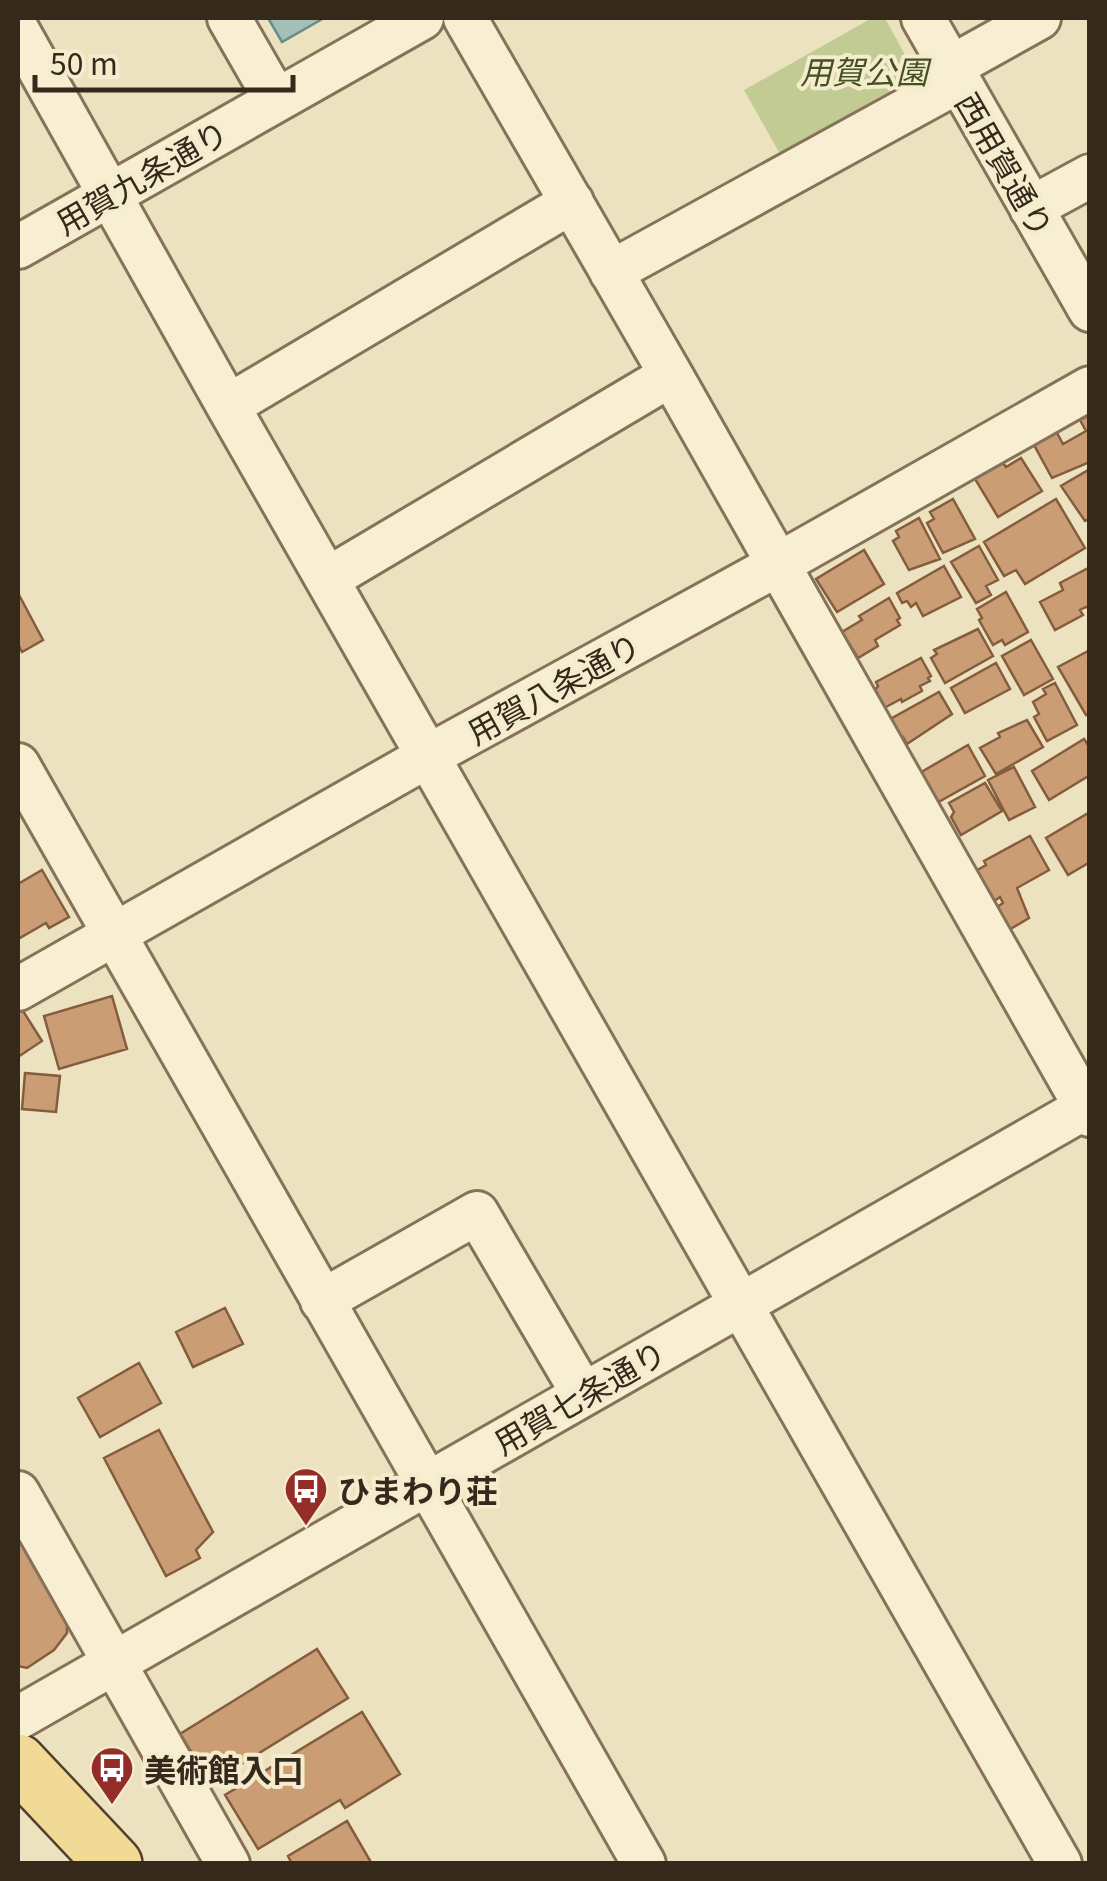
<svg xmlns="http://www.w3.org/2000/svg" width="1107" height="1881" viewBox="0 0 1107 1881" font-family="Georgia,'Noto Sans JP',serif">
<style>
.green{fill:#c2cb93}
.water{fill:#a2bfb8;stroke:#6a8c86;stroke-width:2.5}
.building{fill:#cb9d75;stroke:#845d3e;stroke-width:2.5}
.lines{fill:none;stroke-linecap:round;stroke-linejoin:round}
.minor-casing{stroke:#867258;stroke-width:48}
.major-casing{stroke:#53402c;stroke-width:60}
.minor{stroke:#f8efd2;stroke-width:42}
.major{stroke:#f1d996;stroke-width:55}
.labels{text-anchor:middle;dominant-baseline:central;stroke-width:8;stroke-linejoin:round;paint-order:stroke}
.park-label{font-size:32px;font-style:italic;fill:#435123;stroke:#f5ecce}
.street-label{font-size:32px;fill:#35291c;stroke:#f5ecce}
.poi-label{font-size:32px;font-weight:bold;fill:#35291c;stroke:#f5ecce;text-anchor:start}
</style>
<rect width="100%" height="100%" fill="#ede2bf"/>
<path class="green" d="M872,18H885L922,86L784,161L744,90Z"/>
<path class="water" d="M268,18H324L282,42Z"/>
<path class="building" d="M1090,415V462L1052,478L1034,445L1057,433L1063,444L1086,431L1080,420Z
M1021,458L1042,491L998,517L975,479L1003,463L1006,467Z
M1090,469V519L1085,521L1061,486Z
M953,499L975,539L943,553L927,523L934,519L930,512Z
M1056,499L1085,548L1025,584L1016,570L1004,576L984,542Z
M919,518L940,559L909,570L893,541L899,537L896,531Z
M979,546L998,580L986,586L991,595L976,603L951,562Z
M864,550L884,584L837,612L816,579Z
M944,566L961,597L923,616L916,603L911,607L907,601L902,603L897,593Z
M1090,567V609L1086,607L1080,610L1083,615L1055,630L1040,602L1063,590L1060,583Z
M1006,592L1028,632L1005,645L1002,640L993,645L979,620L982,618L977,609Z
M18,593L43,640L22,652L18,644Z
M889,598L900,618L897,620L900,625L875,640L878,646L858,658L842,632L862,620L859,616Z
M978,629L993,656L945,683L931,658L937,654L934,650Z
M1031,640L1053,679L1024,695L1002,656Z
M1090,650V713L1086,715L1058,667Z
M921,658L931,676L928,678L930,681L920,686L922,691L902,702L901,699L884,708L883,704L879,707L872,694L878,686L876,682Z
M996,663L1010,689L965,713L951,688Z
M1055,683L1077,725L1047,741L1034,717L1039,714L1033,702L1046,694L1043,689Z
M939,692L952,714L907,744L903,737L896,741L885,722Z
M1027,720L1043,747L996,774L980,748L1000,737L998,733Z
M1084,739L1090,748V775L1049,800L1032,771Z
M968,745L985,776L933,805L920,783L923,771Z
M1014,767L1035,807L1009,820L988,780Z
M985,783L1002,811L961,835L951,817L954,812L949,803Z
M1090,812V862L1068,875L1046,838Z
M1030,836L1049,870L1017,888L1029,918L1007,931L994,909L1003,903L1000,897L993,902L976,871L986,865L984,861Z
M42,870L69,917L49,928L46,923L18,939V884Z
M112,996L127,1049L59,1069L44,1016Z
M18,1003L42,1041L18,1057Z
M25,1073L60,1076L56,1112L22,1109Z
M225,1308L243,1344L193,1367L176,1332Z
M139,1363L161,1403L100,1437L78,1398Z
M159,1430L213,1532L196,1550L200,1558L166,1576L104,1458Z
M18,1531L67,1616V1633L54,1650L27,1668L18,1666Z
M317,1649L348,1698L211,1783L180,1734Z
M362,1712L400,1774L345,1808L340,1800L258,1849L225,1795Z
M347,1821L372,1864H292L288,1856Z"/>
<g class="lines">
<g class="minor-casing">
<path id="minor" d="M229,18L275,98
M465,18L671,375L1090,1115
M923,18L1090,310
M18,31L228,406L1060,1864
M951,67L1039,18
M1031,208L1090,176
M18,247L422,18
M611,272L959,81
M228,406L572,202
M329,578L671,375
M18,765L644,1864
M18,989L430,755L777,565L1090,388
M322,1301L477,1213L583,1394
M18,1493L228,1864
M18,1718L1090,1105"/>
</g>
<g class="major-casing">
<path id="major" d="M18,1762L114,1864"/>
</g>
<use href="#minor" class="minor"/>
<use href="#major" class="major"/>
</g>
<defs>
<g id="bus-pin" transform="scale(2.25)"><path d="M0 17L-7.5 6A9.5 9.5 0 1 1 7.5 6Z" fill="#942d28" stroke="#f5ecce"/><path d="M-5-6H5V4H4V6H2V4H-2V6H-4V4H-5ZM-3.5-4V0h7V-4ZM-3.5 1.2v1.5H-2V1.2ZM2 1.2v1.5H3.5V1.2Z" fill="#fff"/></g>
</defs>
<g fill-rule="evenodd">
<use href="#bus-pin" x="306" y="1489"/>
<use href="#bus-pin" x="112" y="1768"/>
</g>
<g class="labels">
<g class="park-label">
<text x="864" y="70">用賀公園</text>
</g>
<g class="street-label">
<text transform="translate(1006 164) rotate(60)">西用賀通り</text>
<text transform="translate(141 176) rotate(-30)">用賀九条通り</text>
<text transform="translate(553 687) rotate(-29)">用賀八条通り</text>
<text transform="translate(579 1396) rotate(-30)">用賀七条通り</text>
</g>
<g class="poi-label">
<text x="338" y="1489">ひまわり荘</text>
<text x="144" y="1768">美術館入口</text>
</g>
</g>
<rect width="1107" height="1881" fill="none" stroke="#35291c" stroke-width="40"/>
<path d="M35 75v15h258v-15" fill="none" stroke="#35291c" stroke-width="5"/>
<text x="50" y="75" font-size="30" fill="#35291c" stroke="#f5ecce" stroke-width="8" paint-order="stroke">50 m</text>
</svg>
